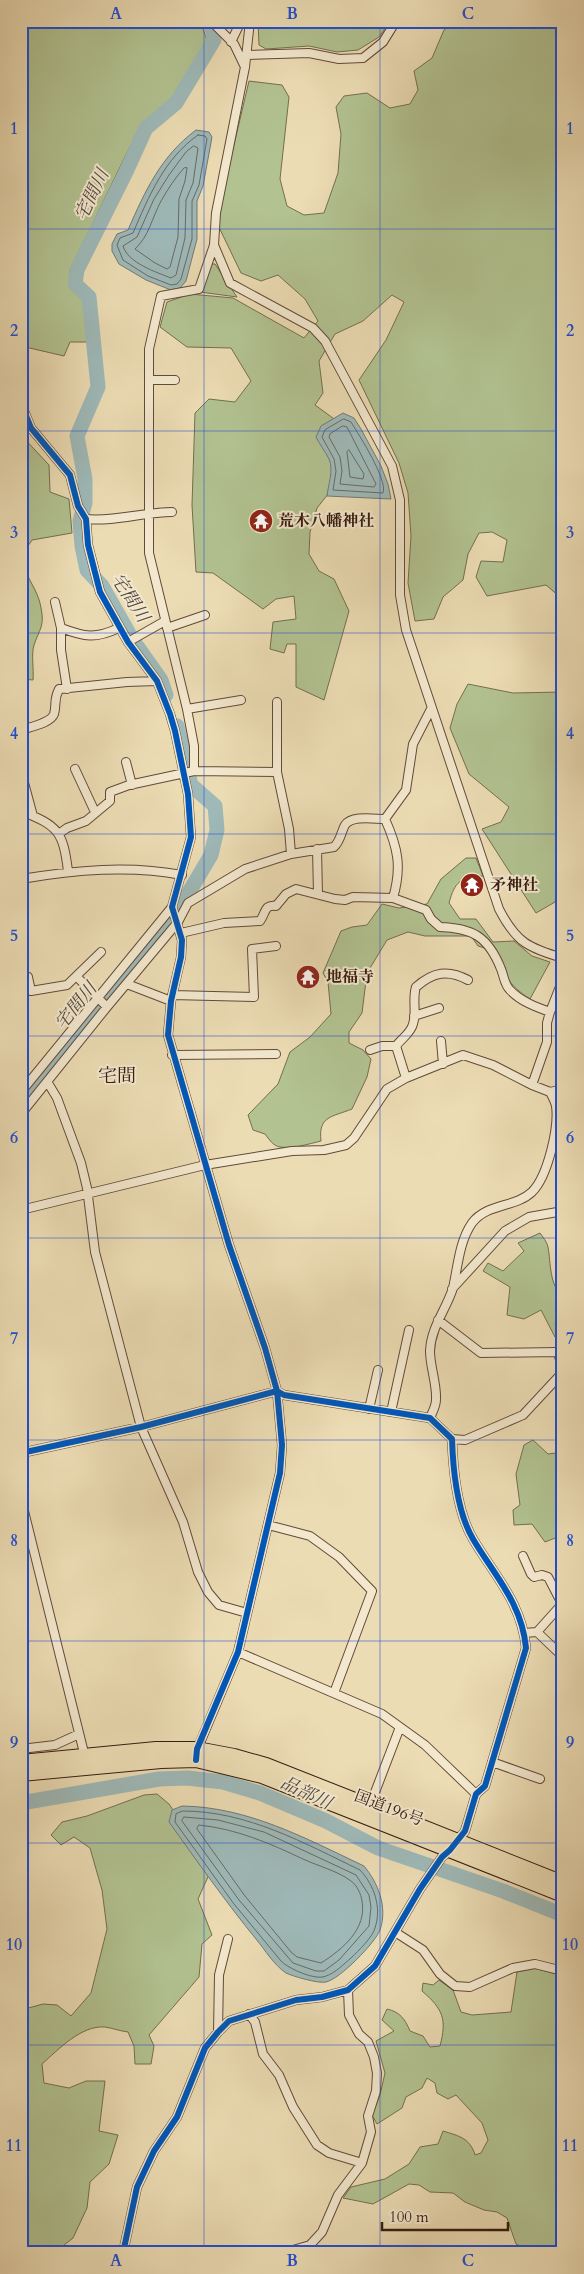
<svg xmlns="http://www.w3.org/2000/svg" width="584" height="2274" viewBox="0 0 584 2274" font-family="Cardo,'Noto Serif JP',serif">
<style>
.green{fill:#b2c291;stroke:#746e50}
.water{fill:#9eb9b8;stroke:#747974}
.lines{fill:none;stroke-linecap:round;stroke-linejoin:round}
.shore{stroke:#6a6a64;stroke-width:1}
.river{stroke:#9eb9b8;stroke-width:15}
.street-casing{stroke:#634a38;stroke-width:10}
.highway-casing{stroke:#351a0f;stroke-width:16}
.street{stroke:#f3e8ce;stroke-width:8}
.highway{stroke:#ecdcb4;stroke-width:14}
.cycleway-casing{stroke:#f3e8ce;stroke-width:9}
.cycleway{stroke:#0057b8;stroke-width:6}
.grid{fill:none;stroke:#1d4ed8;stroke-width:1;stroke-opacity:0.55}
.labels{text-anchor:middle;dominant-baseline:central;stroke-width:4;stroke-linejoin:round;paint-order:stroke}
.poi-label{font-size:16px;font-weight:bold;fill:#351a0f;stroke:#f3e8ce;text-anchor:start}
.street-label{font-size:16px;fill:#351a0f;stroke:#f3e8ce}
.water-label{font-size:18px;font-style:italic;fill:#544a42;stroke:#f3e8ce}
.quarter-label{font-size:19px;fill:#351a0f;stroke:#f3e8ce}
.neatline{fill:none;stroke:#1d4ed8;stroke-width:2}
.grid-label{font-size:16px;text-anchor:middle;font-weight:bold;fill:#1d4ed8}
</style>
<rect width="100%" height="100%" fill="#ecdcb4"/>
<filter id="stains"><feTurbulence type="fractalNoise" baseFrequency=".004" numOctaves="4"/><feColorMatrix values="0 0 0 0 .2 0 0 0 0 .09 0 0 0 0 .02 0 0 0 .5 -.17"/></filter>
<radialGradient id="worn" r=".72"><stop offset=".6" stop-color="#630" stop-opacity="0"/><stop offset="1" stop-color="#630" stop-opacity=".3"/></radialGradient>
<path class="green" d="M21,21H200L207,40L171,100L141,124L70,270V285L86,301L89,342H70L64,356L21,346Z
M258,21H390L379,37L358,50L337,52L309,46L266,49L259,45Z
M456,21H563V611L560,597L546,585L487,596L476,577L481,561L503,562L507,540L492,532L479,533L468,554L463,580L443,597L434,619L415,621L408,583L411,536L408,493L399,463L359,380L386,340L404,302L392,295L363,321L335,334L319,361L323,393L315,405L337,421L340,479L317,508L310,532L309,554L319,571L334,579L349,611L324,700L296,687V644H287L284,653L270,649L273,622L296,619L294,596L276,599L263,609L213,573L196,572L192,505L195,413L209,399L235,402L251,381L231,348L187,347L160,327L167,302L190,294L233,298L304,338L318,321L305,299L278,275L261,281L241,273L216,221L249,81L282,85L289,97L280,179L287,206L304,215L324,213L338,173L341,134L336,107L344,96L367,93L390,108L410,104L418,90L414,71L432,58L444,30Z
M210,264H215L237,297L200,292Z
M21,435L49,465L50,492L69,499L72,533L32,540C11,568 37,581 41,608C45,626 39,630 34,645C31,655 34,669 33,680L21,679Z
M468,684L513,693L563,692V881L560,882L555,902L536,913L482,829L501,822L509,807L469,774L450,728L457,704Z
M466,858H476L483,876C460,878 455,881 449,903L460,919H476L493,942L514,941L532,956L550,962L530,999C507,984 505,975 494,951L478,946L471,936H425L408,932L387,940L367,973L362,1013L349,1032V1043L363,1050L371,1059L367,1077L352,1109C332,1117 318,1116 321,1141C309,1144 292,1149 280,1147C273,1146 269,1139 265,1134L253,1130L248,1115L278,1084L290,1052L310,1037L331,1014L328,982L323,973L341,931L352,927L367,925L382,904L399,908L427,904L441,879Z
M540,1233C543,1237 547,1242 548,1247C551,1263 549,1285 563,1297V1320L555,1323L560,1335L555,1337L541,1310L524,1319L507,1315L510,1287L483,1271L488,1263L503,1271L524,1251L518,1243Z
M533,1440L548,1454L563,1452V1535L545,1542L532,1524L514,1525L513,1510L520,1505L516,1474L524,1445Z
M157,1794L169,1804L212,1868L198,1899L212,1935L202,1944L199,1977L149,2035L154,2046L151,2064H135L134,2046L128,2032C120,2031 112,2028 105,2027C81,2025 58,2050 42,2064L44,2083L69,2088L86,2081H105L99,2131L118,2135L109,2164L90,2182L87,2208L73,2238L54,2253H21V2010L43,2004L57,2005L71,2016L91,1993L107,1929L102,1890L90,1848L74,1837L61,1845L51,1835L62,1822L87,1816L144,1795Z
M534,1968L563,1976V2253H535L516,2244L507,2218L497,2212L484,2210L465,2202L453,2193L430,2192L419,2185L409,2184L373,2204L343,2198L351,2187L385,2179L409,2164L420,2147L438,2144L443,2131C459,2136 470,2138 475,2155L481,2153L488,2140L482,2123L456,2095L448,2099L437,2093L435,2083L427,2078L422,2088L406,2097L402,2108L377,2124L372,2115L380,2095L385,2073L376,2041L394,2031L382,2020L387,2009C400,2012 405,2019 410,2031L423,2036L430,2047L440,2046C447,2019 443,2009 422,1991L423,1983L433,1985L439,1980L453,1990L461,2012L472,2015L511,2012L517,1972Z"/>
<path class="water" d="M196,130L209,132L212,137L203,186L197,201V239L186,281L180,288L171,290L146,280L119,264L112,251V244L117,234L128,230C145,191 161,156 196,130Z
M343,413L354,418L361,429L381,466L388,484L391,499L327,496C328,485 334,470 329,459C325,451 320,445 316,437L321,426Z
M182,1806C248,1807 305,1838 364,1866C378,1883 388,1907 380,1930C375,1943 340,1979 326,1982C319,1984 292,1976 286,1973C274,1965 265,1950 256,1939C225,1901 197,1861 169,1822L172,1810Z"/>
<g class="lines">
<path class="shore" d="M198,135L205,136L207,139L199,185L192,201V239L181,279L177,284L171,285L148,276L123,260L117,245L120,238L133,233C149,196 164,159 198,135Z
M194,146L198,148L193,183L186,200L185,238L176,275L171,278C156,272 128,263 123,246L137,237L154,199L169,175L186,152Z
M187,168L185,181L179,199L178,237L170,267L167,269L155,263L135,249C149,236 152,218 161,201C168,189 175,178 184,168Z
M344,419L351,422C359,435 388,480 383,493L333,490L336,471L334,459L322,437L325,430Z
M343,426L347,427L376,484L374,487L340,484L342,471L340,457L329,437L330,434Z
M349,450L364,474L363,479L350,477L347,452Z
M183,1811C247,1811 304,1843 360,1870C374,1885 382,1907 375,1928C372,1938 359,1950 351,1958C344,1964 335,1973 326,1976C316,1981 289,1969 281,1961L234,1904L175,1822L176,1814Z
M184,1817L218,1820L264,1832L356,1875L369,1895L371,1907L369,1926L339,1960L324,1971H316L293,1963L239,1900L182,1821Z
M199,1825C237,1829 269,1843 303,1859C318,1866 338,1871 351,1881C357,1885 361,1894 362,1901C367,1929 343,1949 321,1963L297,1957L291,1952L245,1896L197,1829Z"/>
<path class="river" d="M166,695L161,680L132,639L102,586L87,570L82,546L80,521L85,503V479L77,436L98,387L89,297L75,284L77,270L126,172L146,128L176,103L214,40L211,21
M21,1104L56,1064L182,904L211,855L217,830L215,806L191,785L177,726
M21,1803L159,1779L187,1778L223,1782L260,1793L326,1821L378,1848L503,1891L563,1915"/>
<g class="street-casing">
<path id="street" d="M211,21L234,44L245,67
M231,42L241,21
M246,55L309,53L339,59L363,58L383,42L396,21
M214,245L230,283L313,328L325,341L392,466L400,500V595L406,630L499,909C516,942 528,948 563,958
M150,380H175
M21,404L31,428L70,475L78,506L86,519L88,545L100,592L128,642L157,681L170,714L175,731L188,794L191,837L172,907L182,940L181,957L171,1001L168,1035L229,1245L265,1348L277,1391L282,1445L280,1473L238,1652L197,1750
M86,519C114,522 144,512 172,512
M55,602L61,628C85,637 95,639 119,628
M61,628V650L67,689
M167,628L205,615
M128,642L165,621
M277,702V772L289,829L291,854
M187,709L241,700
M21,730C30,727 51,723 54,714C57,704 53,701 59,689L127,682L157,681
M21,750L23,779L33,816
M126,762L132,785
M75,769L95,812
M194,771V746L187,709L149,553V349L161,296L199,289L214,245L216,213L245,67L250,21
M21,811C59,826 63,832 68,871
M385,819C398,848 402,867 393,898
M60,833L67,828L86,821L110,801V792L129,785L194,771L277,772
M317,849L318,894
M21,879C75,870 129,865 182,875
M181,933L224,923L260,921C266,913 264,904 276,906L286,894L296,889L335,899L345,900L353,897L393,898L426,910L431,919L440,927C472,928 488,936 501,969C504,976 504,984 510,990C520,1001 536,1007 550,1012
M77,977L107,1007
M21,978L28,977L31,991L67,985L101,952
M127,984L171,1001
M172,995L254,997L252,949L276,946
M414,1016L439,1008
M441,1041L443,1064
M396,1046L406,1078
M370,1050L382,1046H396C401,1039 411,1033 413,1024C417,1012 412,999 416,987C433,972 448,969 468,980
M172,1055L276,1054
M48,1083L57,1098L81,1163L87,1188L95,1252L141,1427L183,1522L198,1572L208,1592L219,1605L247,1613
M532,1085L547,1042V1023L550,1012L563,979
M21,1092L172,907
M21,1114L107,1007L178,922L188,903L245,869L291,854L334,847C341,840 341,832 345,825C352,815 374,819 385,819L406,790L413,744L431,709
M21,1210L205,1165L292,1151L324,1150L346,1145L354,1138L387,1089L406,1078L463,1055L493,1065L532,1085L550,1092L563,1089
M452,1289L505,1231L529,1217L563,1211
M438,1320L481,1353L558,1352L563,1372L523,1415L465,1440L452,1439
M369,1409L378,1370
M391,1412L409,1330
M430,1418C432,1413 436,1406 436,1400C437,1384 430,1367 430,1351C431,1327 446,1310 453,1288C458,1266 459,1242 472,1223C487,1203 515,1208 532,1192C548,1176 559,1127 556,1106C555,1101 552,1096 550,1092
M21,1453L141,1427L277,1391L284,1395L430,1418L452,1439C453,1470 457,1512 473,1539C494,1575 522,1603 526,1648L485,1786L476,1794L465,1831L450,1850L442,1857L420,1889L375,1966L348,1990L322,1997L296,2000L229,2021L218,2032L205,2048L177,2117L154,2151L137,2187L123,2253
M21,1499L85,1757
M268,1525L310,1536L339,1557L372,1591L334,1693
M523,1556L531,1574L534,1577L542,1575L548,1577L562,1604
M537,1632L563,1603
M524,1633L537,1632L560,1654L563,1661
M238,1652L382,1714L425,1745L476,1794
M21,1749L55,1745L79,1734
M492,1762L540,1779
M369,1808L400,1727
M395,1932L423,1950L440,1974L455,1986L470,1987L513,1968L535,1964L563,1971
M249,2014L255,2022L263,2054L279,2075L293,2107L317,2145L329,2153L362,2163
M218,2032L219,1975L228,1939
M293,2250L310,2245L322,2232L338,2195L362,2163L371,2132L368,2116L376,2091L377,2073L374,2057L368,2042L359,2034L349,2015L348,1990"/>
</g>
<g class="highway-casing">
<path id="highway" d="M21,1762L156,1749H197L234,1756L266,1765L370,1806L563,1883
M21,1774L161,1761L196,1760L262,1776L563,1895"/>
</g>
<use href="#street" class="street"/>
<use href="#highway" class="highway"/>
<g class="cycleway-casing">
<path id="cycleway" d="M21,404L31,428L70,475L78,506L86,519L88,545L100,592L128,642L157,681L170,714L175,731L188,794L191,837L172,907L182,940L181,957L171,1001L168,1035L229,1245L265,1348L277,1391L282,1445L280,1473L238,1652L197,1749L196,1760
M21,1453L141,1427L277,1391L284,1395L430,1418L452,1439C453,1470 457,1512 473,1539C494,1575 522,1603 526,1648L485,1786L476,1794L465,1831L450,1850L442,1857L420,1889L375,1966L348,1990L322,1997L296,2000L229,2021L218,2032L205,2048L177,2117L154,2151L137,2187L123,2253"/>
</g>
<use href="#cycleway" class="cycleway"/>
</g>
<path class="grid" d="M204,21V2253M380,21V2253M21,229H563M21,431H563M21,633H563M21,834H563M21,1036H563M21,1238H563M21,1440H563M21,1641H563M21,1843H563M21,2045H563"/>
<defs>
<g id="temple-disc" transform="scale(1.25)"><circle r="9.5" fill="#8f2418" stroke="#f3e8ce"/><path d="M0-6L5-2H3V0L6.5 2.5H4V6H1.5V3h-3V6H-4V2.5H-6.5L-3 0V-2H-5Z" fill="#fff"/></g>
</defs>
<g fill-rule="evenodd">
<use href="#temple-disc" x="261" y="521"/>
<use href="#temple-disc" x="472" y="885"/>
<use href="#temple-disc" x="308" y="977"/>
</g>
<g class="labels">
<g class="poi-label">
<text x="278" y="521">荒木八幡神社</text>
<text x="490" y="885">矛神社</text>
<text x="326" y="977">地福寺</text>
</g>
<g class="street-label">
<text transform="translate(389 1808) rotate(21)">国道196号</text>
</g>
<g class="water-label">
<text transform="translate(92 195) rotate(-64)">宅間川</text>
<text transform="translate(130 598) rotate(57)">宅間川</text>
<text transform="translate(76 1006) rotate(-51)">宅間川</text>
<text transform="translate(306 1793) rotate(25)">品部川</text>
</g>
<g class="quarter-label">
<text x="117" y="1076">宅間</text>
</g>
</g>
<rect width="584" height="2274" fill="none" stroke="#ecdcb4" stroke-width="55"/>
<path d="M382 2222v8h126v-8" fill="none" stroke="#351a0f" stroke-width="2.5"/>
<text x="389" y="2222" font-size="15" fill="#351a0f" stroke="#f3e8ce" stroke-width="4" paint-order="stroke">100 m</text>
<rect x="28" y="28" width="528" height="2218" class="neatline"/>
<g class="grid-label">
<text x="116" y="19">A</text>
<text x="292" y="19">B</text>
<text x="468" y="19">C</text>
<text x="14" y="134">1</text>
<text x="570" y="134">1</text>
<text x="14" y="336">2</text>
<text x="570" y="336">2</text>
<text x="14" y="538">3</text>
<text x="570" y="538">3</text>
<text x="14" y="739">4</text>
<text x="570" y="739">4</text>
<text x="14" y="941">5</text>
<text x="570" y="941">5</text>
<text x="14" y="1143">6</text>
<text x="570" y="1143">6</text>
<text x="14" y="1344">7</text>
<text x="570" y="1344">7</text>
<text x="14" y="1546">8</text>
<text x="570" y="1546">8</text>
<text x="14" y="1748">9</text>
<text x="570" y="1748">9</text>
<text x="14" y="1950">10</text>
<text x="570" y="1950">10</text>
<text x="14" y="2151">11</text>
<text x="570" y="2151">11</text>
<text x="116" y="2266">A</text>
<text x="292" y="2266">B</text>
<text x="468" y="2266">C</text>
</g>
<rect width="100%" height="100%" filter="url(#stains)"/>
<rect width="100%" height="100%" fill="url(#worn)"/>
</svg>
